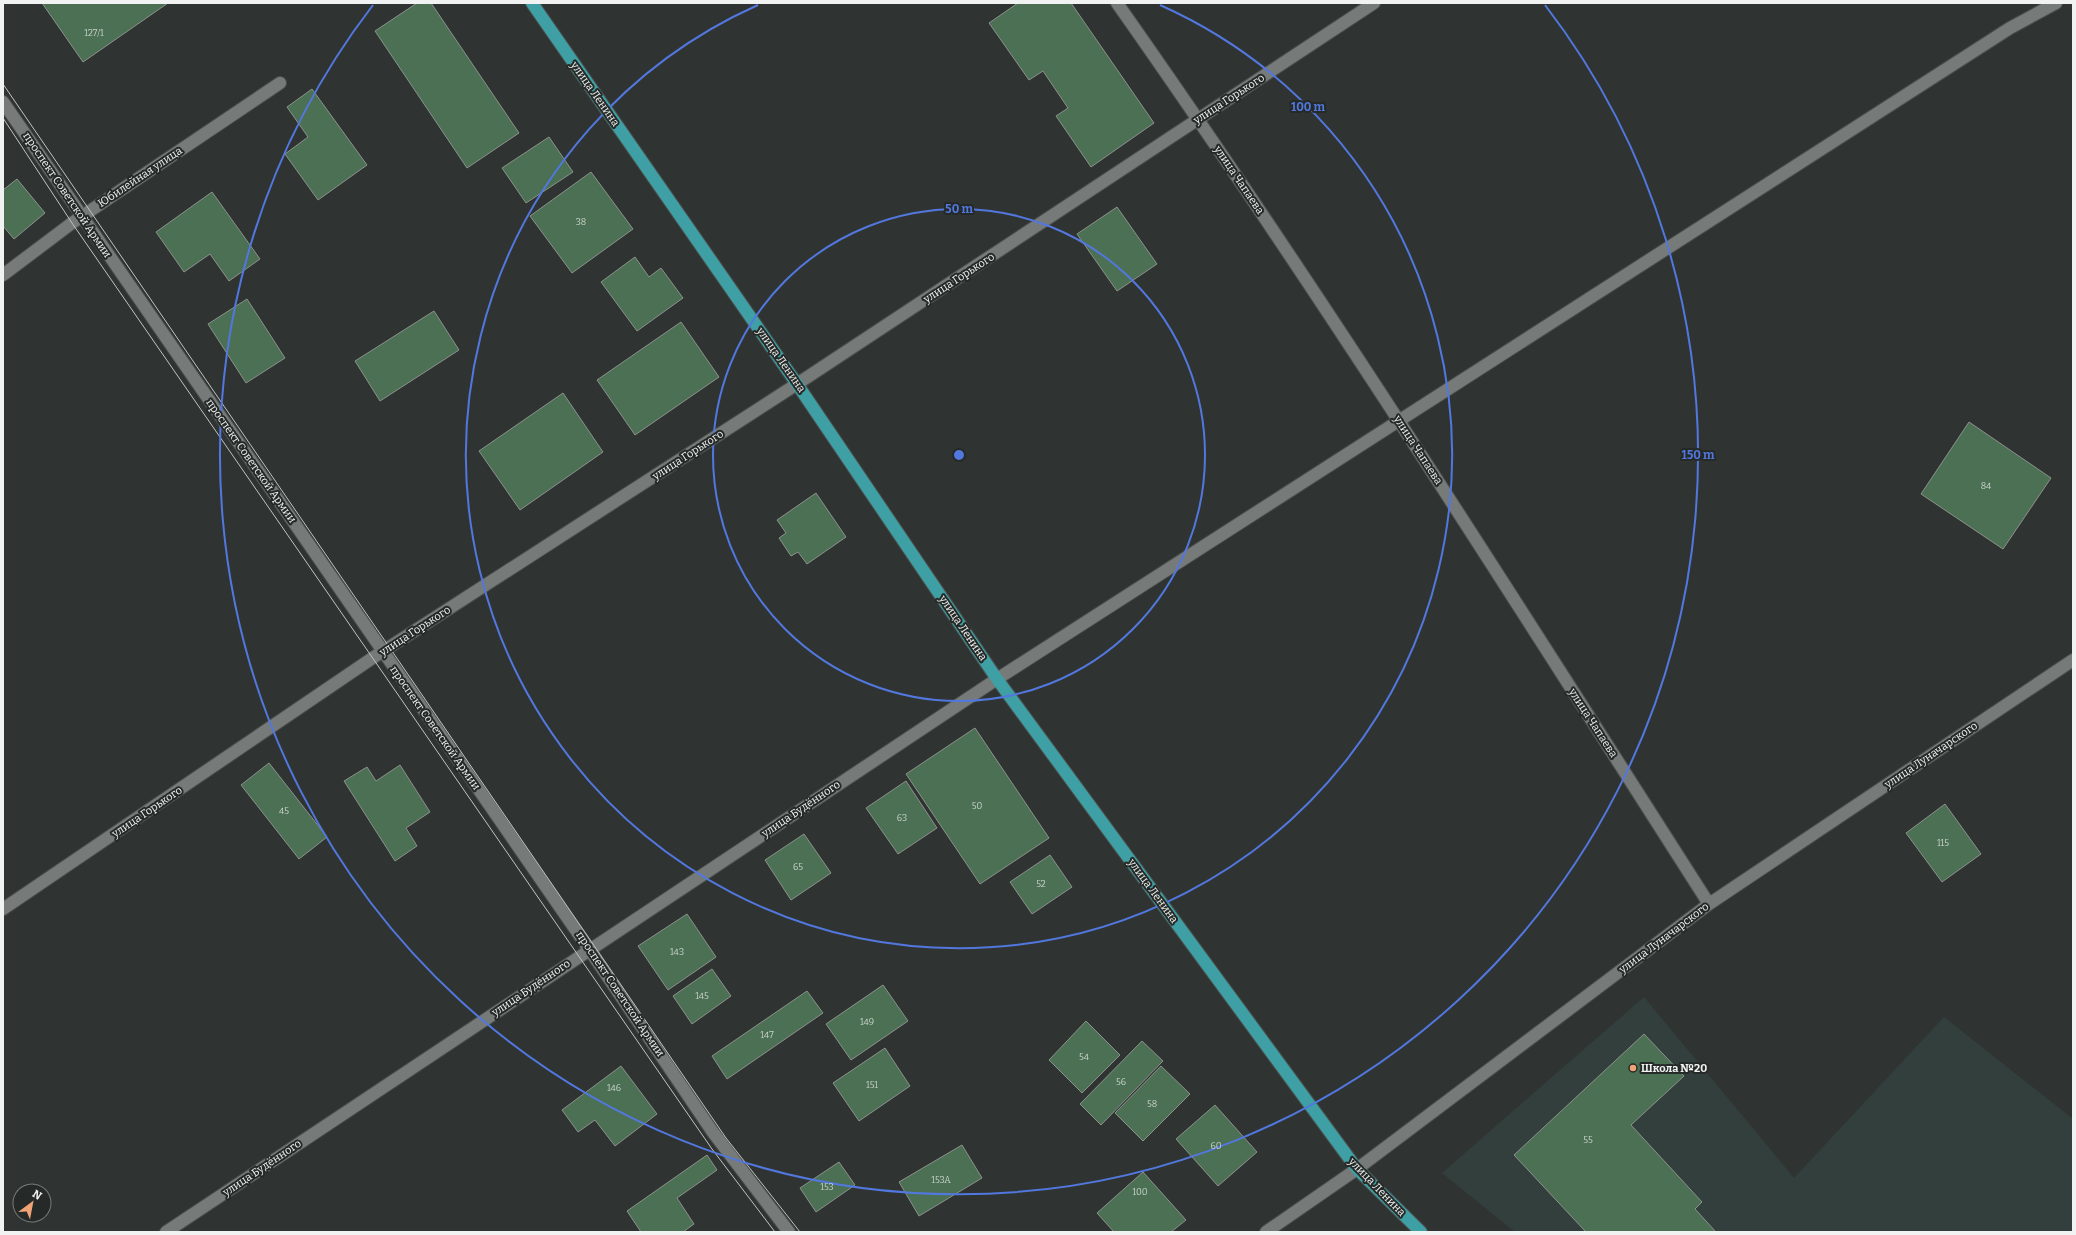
<svg xmlns="http://www.w3.org/2000/svg" width="2076" height="1235" viewBox="0 0 2076 1235" font-family="Bitter,serif">
<style>
.built{fill:#333f3c}
.building{fill:#4c7053;stroke:#8d918d}
.lines{fill:none;stroke-linecap:round;stroke-linejoin:round}
.minor-casing{stroke:#4b4f4e;stroke-width:14}
.major-casing{stroke:#4b4f4e;stroke-width:14}
.minor{stroke:#767b7a;stroke-width:12}
.major{stroke:#3ea0a4;stroke-width:12}
.tram{stroke:#bfc3c2;stroke-width:1}
.ring{fill:none;stroke:#5277de;stroke-width:2}
.poi-dot{fill:#efa377;stroke:#252a28;stroke-width:1.5}
.labels{text-anchor:middle;dominant-baseline:central;stroke-width:4;stroke-linejoin:round;paint-order:stroke}
.number-label{font-size:9px;fill:#c7d2ca}
.street-label{font-size:11px;fill:#f0f3f2;stroke:#252a28}
.poi-label{font-size:11px;font-weight:bold;fill:#f0f3f2;stroke:#252a28;text-anchor:start}
.centre{fill:#5277de;stroke:#252a28;stroke-width:2}
.ring-label{font-size:12px;text-anchor:middle;font-weight:bold;fill:#5277de;stroke:#252a28;stroke-width:4;stroke-linejoin:round;paint-order:stroke}
</style>
<rect width="100%" height="100%" fill="#2f3432"/>
<path class="built" d="M1644,997L1794,1178L1944,1017L2073,1119V1232H1515L1442,1173Z"/>
<path class="building" d="M42,3H168L83,62Z
M417,3H431L519,133L467,168L375,31Z
M1018,3H1071L1154,123L1091,167L1056,116L1068,108L1043,71L1029,80L989,23Z
M312,89L367,165L318,200L285,154L308,137L287,107Z
M549,137L573,172L526,203L502,168Z
M591,172L633,229L572,273L530,216Z
M17,179L45,213L14,239L3,226V190Z
M212,192L260,259L229,281L210,254L184,272L156,232Z
M1117,207L1157,264L1117,291L1077,234Z
M635,257L649,277L661,268L683,298L637,331L601,282Z
M247,299L285,358L246,383L208,324Z
M434,311L459,350L380,401L355,361Z
M681,322L719,377L635,435L597,380Z
M563,393L603,452L520,510L479,451Z
M1969,422L2051,478L2003,549L1921,494Z
M816,493L846,537L807,564L798,552L791,556L779,538L786,533L777,520Z
M975,728L1049,838L980,884L906,774Z
M269,763L327,837L299,859L241,785Z
M400,765L430,812L406,828L417,846L395,861L344,781L367,767L376,781Z
M906,781L937,828L898,854L866,808Z
M1945,804L1981,854L1942,882L1906,833Z
M804,834L831,873L791,900L765,860Z
M1050,855L1072,887L1032,914L1010,882Z
M687,914L716,957L668,990L638,946Z
M712,969L731,996L692,1024L673,996Z
M883,985L908,1021L851,1060L826,1024Z
M807,991L823,1013L727,1079L712,1056Z
M1086,1021L1120,1055L1082,1093L1049,1060Z
M1644,1034L1684,1076L1631,1125L1702,1202L1695,1209L1716,1232H1586L1514,1155Z
M1142,1041L1163,1061L1101,1125L1080,1104Z
M885,1048L910,1086L859,1121L833,1083Z
M621,1066L657,1114L615,1146L595,1120L578,1132L562,1110Z
M1161,1066L1190,1094L1143,1141L1115,1113Z
M1215,1105L1257,1152L1218,1186L1176,1139Z
M962,1145L982,1178L919,1216L899,1182Z
M707,1155L717,1170L677,1198L694,1224L683,1232H641L627,1211Z
M839,1162L855,1185L816,1212L800,1188Z
M1143,1172L1186,1220L1171,1232H1114L1097,1213Z"/>
<g class="lines">
<g class="minor-casing">
<path id="minor" d="M1117,3C1324,297 1515,601 1709,904
M3,102L589,949L712,1131L789,1232
M3,275L72,223L280,83
M3,909L374,657L797,384L1374,3
M166,1232L997,679L2010,28L2056,3
M1266,1232L1357,1169L1709,904L2073,660"/>
</g>
<g class="major-casing">
<path id="major" d="M532,3L797,384L997,679L1357,1169L1421,1232"/>
</g>
<use href="#minor" class="minor"/>
<use href="#major" class="major"/>
<path class="tram" d="M3,84L726,1138L800,1232
M3,118L72,223L712,1149L775,1232"/>
</g>
<g class="ring">
<circle cx="959" cy="455" r="246"/>
<path d="M1160 5A493 493 0 1 1 758 5"/>
<path d="M1545 5A739 739 0 1 1 373 5"/>
</g>
<circle class="poi-dot" cx="1633" cy="1068" r="4"/>
<g class="labels">
<g class="number-label">
<text x="94" y="33">127/1</text>
<text x="581" y="222">38</text>
<text x="1986" y="486">84</text>
<text x="977" y="806">50</text>
<text x="284" y="811">45</text>
<text x="902" y="818">63</text>
<text x="1943" y="843">115</text>
<text x="798" y="867">65</text>
<text x="1041" y="884">52</text>
<text x="677" y="952">143</text>
<text x="702" y="996">145</text>
<text x="867" y="1022">149</text>
<text x="767" y="1035">147</text>
<text x="1084" y="1057">54</text>
<text x="1121" y="1082">56</text>
<text x="872" y="1085">151</text>
<text x="614" y="1088">146</text>
<text x="1152" y="1104">58</text>
<text x="1588" y="1140">55</text>
<text x="1216" y="1146">60</text>
<text x="941" y="1180">153А</text>
<text x="827" y="1187">153</text>
<text x="1140" y="1192">100</text>
</g>
<g class="street-label">
<text transform="translate(595 94) rotate(55)">улица Ленина</text>
<text transform="translate(1229 99) rotate(-33)">улица Горького</text>
<text transform="translate(140 177) rotate(-34)">Юбилейная улица</text>
<text transform="translate(1239 180) rotate(56)">улица Чапаева</text>
<text transform="translate(67 195) rotate(56)">проспект Советской Армии</text>
<text transform="translate(959 278) rotate(-33)">улица Горького</text>
<text transform="translate(781 360) rotate(55)">улица Ленина</text>
<text transform="translate(1418 450) rotate(57)">улица Чапаева</text>
<text transform="translate(688 455) rotate(-33)">улица Горького</text>
<text transform="translate(251 461) rotate(55)">проспект Советской Армии</text>
<text transform="translate(963 628) rotate(56)">улица Ленина</text>
<text transform="translate(415 631) rotate(-33)">улица Горького</text>
<text transform="translate(1593 723) rotate(57)">улица Чапаева</text>
<text transform="translate(435 728) rotate(55)">проспект Советской Армии</text>
<text transform="translate(1931 755) rotate(-34)">улица Луначарского</text>
<text transform="translate(801 809) rotate(-34)">улица Будённого</text>
<text transform="translate(147 812) rotate(-34)">улица Горького</text>
<text transform="translate(1153 891) rotate(54)">улица Ленина</text>
<text transform="translate(1664 938) rotate(-37)">улица Луначарского</text>
<text transform="translate(531 988) rotate(-34)">улица Будённого</text>
<text transform="translate(620 994) rotate(56)">проспект Советской Армии</text>
<text transform="translate(262 1168) rotate(-34)">улица Будённого</text>
<text transform="translate(1377 1187) rotate(46)">улица Ленина</text>
</g>
<g class="poi-label">
<text x="1641" y="1068">Школа №20</text>
</g>
</g>
<circle cx="959" cy="455" r="6" class="centre"/>
<g class="ring-label">
<text x="1308" y="111">100 m</text>
<text x="959" y="213">50 m</text>
<text x="1698" y="459">150 m</text>
</g>
<rect width="2076" height="1235" fill="none" stroke="#f0f3f2" stroke-width="8"/>
<g transform="translate(32 1203) rotate(32)"><circle r="19" fill="#252a28" stroke="#767a79"/>
<path d="M0-3L7 15L0 10L-7 15Z" fill="#efa377"/>
<text y="-6" font-size="11" font-weight="bold" text-anchor="middle" fill="#f0f3f2">N</text>
</g>
</svg>
